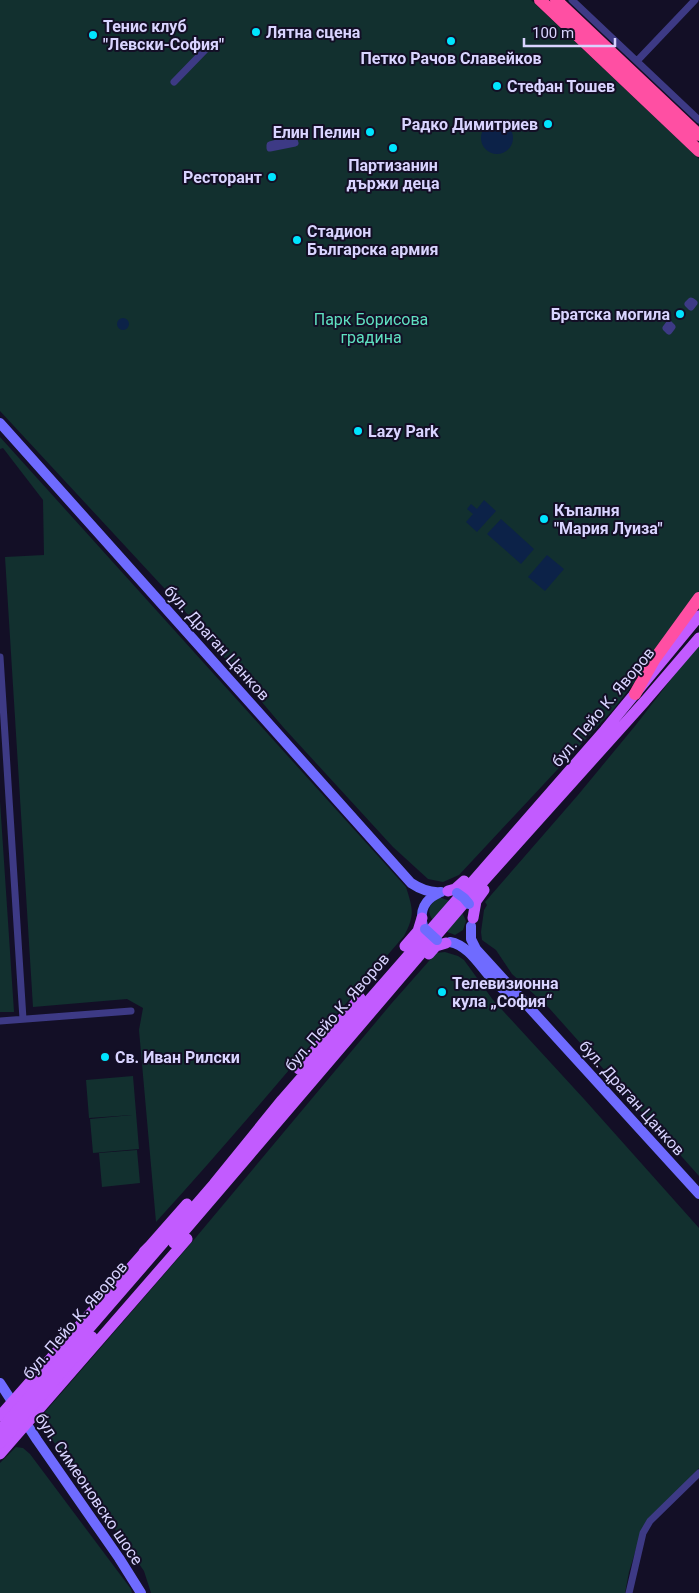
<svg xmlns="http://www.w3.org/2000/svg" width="699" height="1593" viewBox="0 0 699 1593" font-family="Roboto,sans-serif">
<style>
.green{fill:#12302f}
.water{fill:#0c2248}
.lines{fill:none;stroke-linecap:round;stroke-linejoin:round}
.street{stroke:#3d3a85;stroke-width:7}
.secondary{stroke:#6f6bff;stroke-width:10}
.primary{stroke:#c25bff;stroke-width:11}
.highway{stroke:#ff4fa3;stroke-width:12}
.secondary-bridge{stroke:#6f6bff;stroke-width:10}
.primary-bridge{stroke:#c25bff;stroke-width:11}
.poi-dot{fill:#00e5ff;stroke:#130f26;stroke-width:2}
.labels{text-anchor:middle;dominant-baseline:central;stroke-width:4;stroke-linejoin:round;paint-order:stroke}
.poi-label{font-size:16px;font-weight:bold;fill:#d9d4ff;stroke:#130f26;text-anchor:start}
.park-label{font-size:16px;fill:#5fe0c0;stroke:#130f26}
.street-label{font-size:16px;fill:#d9d4ff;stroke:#130f26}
</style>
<rect width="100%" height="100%" fill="#130f26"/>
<path class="green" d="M0,0H531L699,159V591L643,671L613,710L459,875L443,882L428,879L393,847L283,727L177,602L0,411Z
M0,437L406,887C413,909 415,915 404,936C321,1031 241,1129 156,1222L139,1030L143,1008L127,999L33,1007L5,557L44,555L43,500L3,448L0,449Z
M699,643V1176L549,1008L512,974L496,950L482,940L481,932L484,910L487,905L485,902L578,795L635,726Z
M0,801L14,1012H0Z
M439,897L450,901L433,920C425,910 431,903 439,897Z
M462,912L466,921L463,930L455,935L445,931Z
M445,952L458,956L464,960L493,1000L584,1099L699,1228V1468L648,1523L637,1546L629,1572L625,1593H151L144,1571L49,1435L44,1420L45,1412L187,1248L391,1004L436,953Z
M133,1076L139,1149L93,1153L90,1119L132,1115L89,1118L86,1080Z
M137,1150L140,1183L102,1187L99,1153Z
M16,1447L23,1448L30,1454L131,1589L132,1593H0V1463Z"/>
<path class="water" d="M481 138a16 16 0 1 1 32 0a16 16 0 1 1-32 0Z
M117 324a6 6 0 1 1 12 0a6 6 0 1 1-12 0Z
M484,500L496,511L477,532L466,522L473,514L467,509L471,504L477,509Z
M501,519L534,549L521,564L487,534Z
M547,555L564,569L545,591L528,577Z"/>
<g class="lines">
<path class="street" d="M572,0L699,120
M637,61L695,0
M174,82L206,49
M289,140H294L295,143L270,148V145Z
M691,301L694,303L691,307L688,304Z
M669,324L672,327L669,331L666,328Z
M0,657L23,1019
M0,1021L131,1011
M629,1593L643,1533L650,1521L699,1473"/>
<path class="secondary" d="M0,423L411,883C420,889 430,893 441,892
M423,926C419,911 425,899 439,893
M471,926V939L476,949L699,1194
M450,942C468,945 480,966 491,978C500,987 509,995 518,1002
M0,1383L37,1440L119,1558L141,1593"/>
<path class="primary" d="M448,891L455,889L464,881
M473,918L476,901L484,890
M405,946L418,931L422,918
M429,954L436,946L446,943
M299,1069L360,998
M174,1243L471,895L645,701L699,638
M144,1252L163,1233
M86,1332L214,1184L282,1100L605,730L699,616
M0,1416L187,1204
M0,1454L187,1239"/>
<path class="highway" d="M540,0L699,151
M556,0L699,135
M635,694L654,660L699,598"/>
<path class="secondary-bridge" d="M457,893L464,898L469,904
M425,929L437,940"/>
<path class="primary-bridge" d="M0,1430L86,1332
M0,1443L92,1337"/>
</g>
<g class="poi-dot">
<circle cx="256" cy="32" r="5"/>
<circle cx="93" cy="35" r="5"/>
<circle cx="451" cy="41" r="5"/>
<circle cx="497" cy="86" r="5"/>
<circle cx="548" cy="124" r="5"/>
<circle cx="370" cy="132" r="5"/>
<circle cx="393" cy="148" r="5"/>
<circle cx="272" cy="177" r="5"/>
<circle cx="297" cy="240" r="5"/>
<circle cx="680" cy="314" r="5"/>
<circle cx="358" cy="431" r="5"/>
<circle cx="544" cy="519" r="5"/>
<circle cx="442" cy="992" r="5"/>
<circle cx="105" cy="1057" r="5"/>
</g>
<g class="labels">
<g class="poi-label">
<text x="103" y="26">Тенис клуб<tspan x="103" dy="18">"Левски-София"</tspan></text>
<text x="266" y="32">Лятна сцена</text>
<text x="451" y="58" text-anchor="middle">Петко Рачов Славейков</text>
<text x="507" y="86">Стефан Тошев</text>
<text x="538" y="124" text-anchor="end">Радко Димитриев</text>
<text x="360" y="132" text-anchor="end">Елин Пелин</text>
<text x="393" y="165" text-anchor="middle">Партизанин<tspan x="393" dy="18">държи деца</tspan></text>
<text x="262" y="177" text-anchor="end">Ресторант</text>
<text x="307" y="231">Стадион<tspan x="307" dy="18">Българска армия</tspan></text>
<text x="670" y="314" text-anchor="end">Братска могила</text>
<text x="368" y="431">Lazy Park</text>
<text x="554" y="510">Къпалня<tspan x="554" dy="18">"Мария Луиза"</tspan></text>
<text x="452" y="983">Телевизионна<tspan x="452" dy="18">кула „София“</tspan></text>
<text x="115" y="1057">Св. Иван Рилски</text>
</g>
<g class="park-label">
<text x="371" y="319">Парк Борисова<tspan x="371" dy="18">градина</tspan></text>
</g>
<g class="street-label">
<text transform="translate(217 643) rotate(48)">бул. Драган Цанков</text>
<text transform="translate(603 707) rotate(-50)">бул. Пейо К. Яворов</text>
<text transform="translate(337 1012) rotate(-49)">бул. Пейо К. Яворов</text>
<text transform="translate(632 1098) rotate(48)">бул. Драган Цанков</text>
<text transform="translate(75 1320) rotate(-49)">бул. Пейо К. Яворов</text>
<text transform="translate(89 1489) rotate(56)">бул. Симеоновско шосе</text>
</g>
</g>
<path d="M524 38v8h91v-8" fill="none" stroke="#d9d4ff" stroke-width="2.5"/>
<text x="532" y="38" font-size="15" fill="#d9d4ff" stroke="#130f26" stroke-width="4" paint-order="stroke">100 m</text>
</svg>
